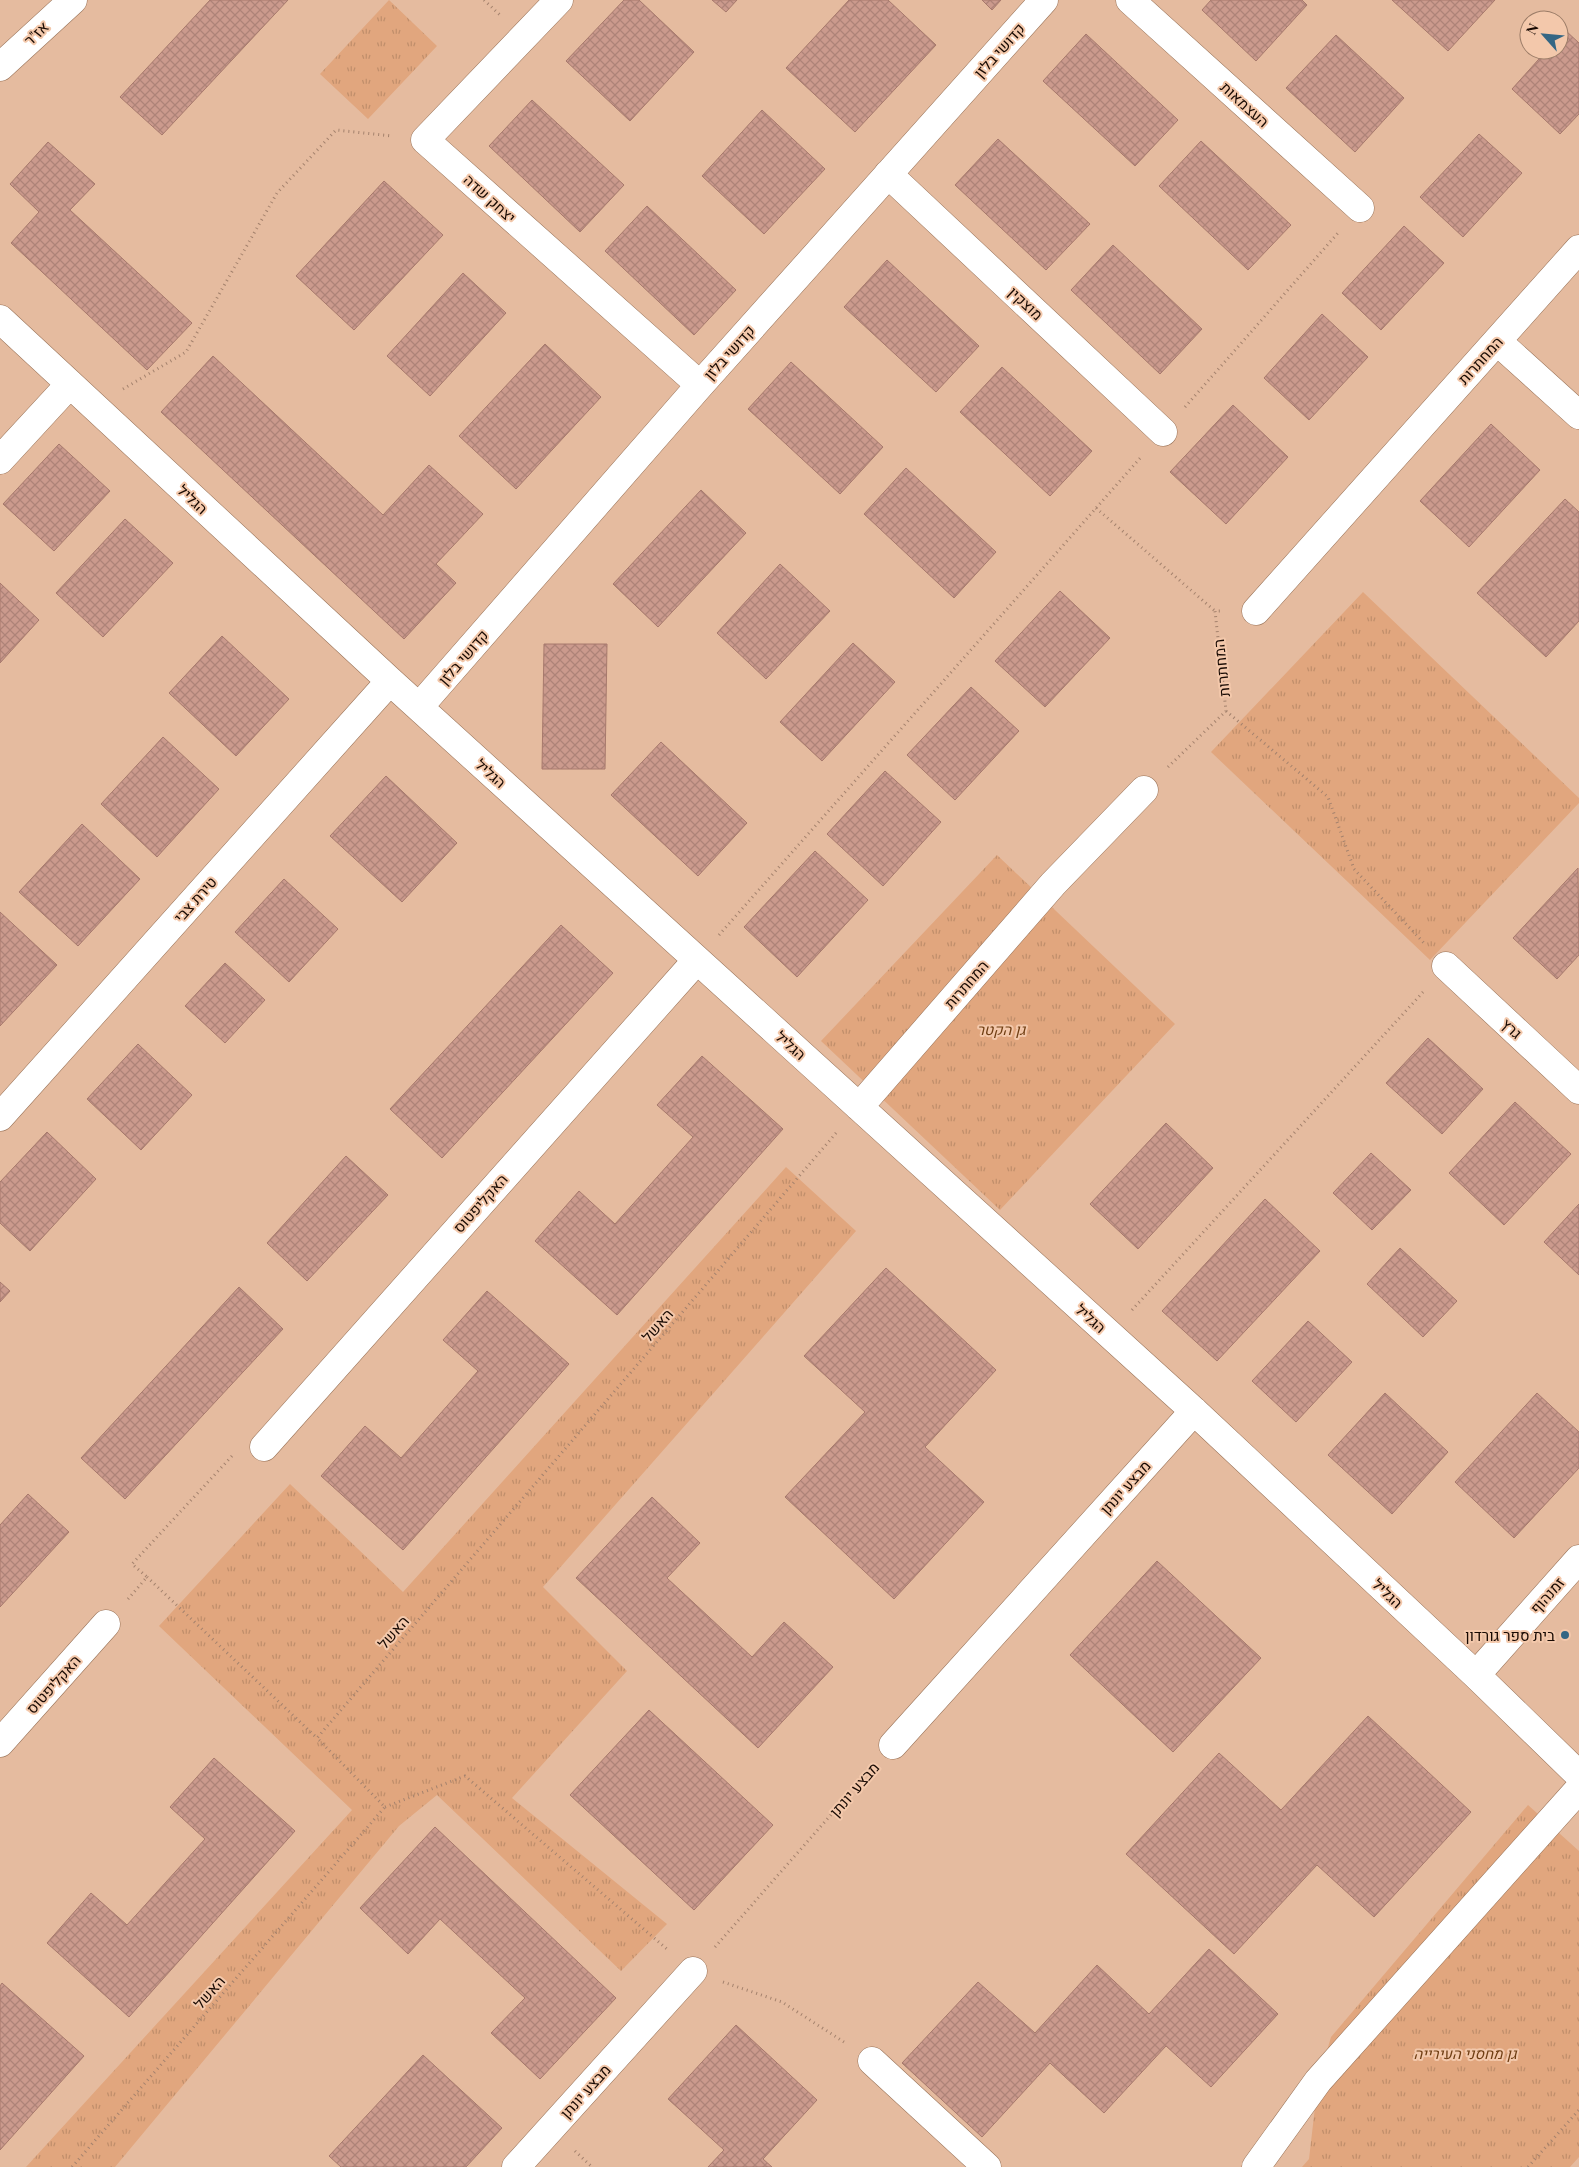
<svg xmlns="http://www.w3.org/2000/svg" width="1579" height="2167" viewBox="0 0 1579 2167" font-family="'Playfair Display',Heebo,serif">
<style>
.grass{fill:url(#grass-tufts)}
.building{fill:url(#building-cross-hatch);stroke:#a7796c}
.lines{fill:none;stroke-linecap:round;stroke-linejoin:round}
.minor-casing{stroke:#997358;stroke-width:29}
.path{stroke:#a4826d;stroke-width:3;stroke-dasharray:1 4;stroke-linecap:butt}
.minor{stroke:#fff;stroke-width:28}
.poi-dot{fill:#346684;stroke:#f3c8ab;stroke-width:2}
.labels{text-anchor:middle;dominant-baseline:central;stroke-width:4;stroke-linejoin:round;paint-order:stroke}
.street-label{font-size:15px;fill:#170902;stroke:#f3c8ab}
.park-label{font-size:15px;font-style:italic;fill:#703e13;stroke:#f3c8ab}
.poi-label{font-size:15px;fill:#170902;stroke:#f3c8ab;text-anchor:end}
</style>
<defs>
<pattern id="grass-tufts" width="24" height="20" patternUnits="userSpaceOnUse" patternTransform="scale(1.25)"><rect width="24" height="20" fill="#e1a67e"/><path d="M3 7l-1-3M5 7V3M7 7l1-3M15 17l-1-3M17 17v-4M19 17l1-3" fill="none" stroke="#c08e6b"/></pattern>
<pattern id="building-cross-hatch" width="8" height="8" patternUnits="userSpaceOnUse" patternTransform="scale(1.25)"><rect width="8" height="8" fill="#cb9a8d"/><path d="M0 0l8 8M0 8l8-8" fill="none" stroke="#ae8378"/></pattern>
</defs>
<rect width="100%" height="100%" fill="#e5bb9f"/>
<path class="grass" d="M389,0L437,46L368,119L320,74Z
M1363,592L1579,798V803L1430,960L1211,752Z
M997,855L1175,1024L1000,1210L821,1041Z
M786,1167L856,1231L543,1587L627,1671L512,1798L667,1924L621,1971L437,1795L399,1826L115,2167H26L352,1810L159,1626L290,1484L403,1592Z
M1528,1805L1579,1851V2157L1570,2167H1302L1309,2159L1318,2081L1331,2037Z"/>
<path class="building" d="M210,0H288L162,135L120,97Z
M624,0H639L694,52L630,121L566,61Z
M712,0H737L726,12Z
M849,0H888L936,45L855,132L786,68Z
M982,0H1001L992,10Z
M1211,0H1302L1307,5L1256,61L1202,10Z
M1392,0H1495L1448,51Z
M1565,30L1579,43V114L1560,134L1512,89L1547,50H1559V37Z
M1086,34L1178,120L1135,166L1043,81Z
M1336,35L1404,98L1355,152L1286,88Z
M532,100L624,185L580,232L489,146Z
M762,110L825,169L764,234L702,176Z
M1479,134L1522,173L1463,237L1420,197Z
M998,139L1090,224L1046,270L955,185Z
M1201,141L1291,225L1248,270L1159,186Z
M48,142L95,184L70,210L192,323L147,370L11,243L39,212L10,184Z
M384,181L443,235L354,330L296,276Z
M647,206L736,290L694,335L605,251Z
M1404,226L1444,263L1381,330L1342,293Z
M1113,245L1202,329L1160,374L1071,290Z
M887,260L979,346L936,392L844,307Z
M463,273L506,313L430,396L387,356Z
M1322,314L1368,357L1309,420L1264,378Z
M545,344L601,397L516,489L459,436Z
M213,356L383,515L429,465L483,514L436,564L456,583L404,639L161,412Z
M791,362L883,447L840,494L748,409Z
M1002,367L1092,451L1050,496L960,412Z
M1233,405L1288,457L1226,524L1170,472Z
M1491,424L1540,470L1469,547L1420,501Z
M59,444L110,491L54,551L3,504Z
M906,468L996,552L954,598L864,514Z
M701,490L746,533L658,627L613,584Z
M1565,499L1579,512V621L1546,657L1477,593Z
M125,519L173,563L103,637L56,593Z
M780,564L830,611L766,679L717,633Z
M0,583L39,620L0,663Z
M1060,591L1110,638L1045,707L995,661Z
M222,636L289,699L236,756L169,693Z
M853,643L895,682L822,761L780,722Z
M544,644H607L605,769H542Z
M971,687L1019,731L955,800L907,755Z
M163,737L219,789L157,857L101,804Z
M661,742L747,823L698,876L611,795Z
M885,771L941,822L883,886L827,834Z
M386,776L457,843L402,902L330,836Z
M82,824L140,879L78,946L19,892Z
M815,851L868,900L797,977L744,927Z
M1578,868L1579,955L1557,979L1513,938Z
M284,879L338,929L289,982L235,932Z
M0,912L57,965L0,1026Z
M561,925L613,973L442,1158L390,1109Z
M225,963L265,1000L225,1043L185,1006Z
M1428,1038L1483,1089L1442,1134L1386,1083Z
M138,1044L192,1095L141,1150L87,1099Z
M702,1056L783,1129L617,1315L535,1241L579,1191L615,1224L693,1137L657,1105Z
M1515,1102L1571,1154L1504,1225L1449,1173Z
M1166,1123L1213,1168L1138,1249L1090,1204Z
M47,1132L96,1179L30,1251L0,1223V1182Z
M1371,1153L1411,1190L1372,1230L1333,1193Z
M346,1156L388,1195L307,1281L267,1243Z
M1265,1199L1320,1251L1217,1361L1162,1311Z
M1579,1204V1275L1544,1242Z
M1400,1248L1457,1301L1423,1337L1367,1284Z
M886,1268L996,1370L925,1447L984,1502L894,1599L785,1497L865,1412L804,1356Z
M0,1282L10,1291L0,1302Z
M239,1287L283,1329L125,1499L81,1458Z
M487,1291L569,1364L403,1550L321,1476L365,1426L401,1458L478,1371L443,1340Z
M1308,1321L1352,1362L1296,1422L1252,1381Z
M1385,1393L1448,1452L1392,1514L1328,1455Z
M1537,1393L1579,1432V1468L1514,1538L1455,1482Z
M28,1494L69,1532L0,1607V1525Z
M652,1497L700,1543L667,1578L752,1657L784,1622L833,1667L758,1748L576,1578Z
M1157,1561L1261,1658L1173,1752L1070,1655Z
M649,1710L773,1825L694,1910L570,1795Z
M1368,1716L1471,1812L1374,1917L1317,1865L1234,1954L1126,1854L1219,1753L1281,1810Z
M214,1758L295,1831L129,2017L47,1943L91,1893L127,1925L205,1839L170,1807Z
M435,1827L616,1998L540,2079L491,2033L525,1998L440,1919L408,1954L360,1908Z
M1209,1949L1278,2014L1211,2087L1166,2046L1104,2113L1050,2063L982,2137L902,2063L978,1982L1035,2033L1097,1965L1149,2014Z
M2,1983L84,2056L0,2150V1986Z
M736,2025L817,2100L763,2159L772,2167H708L724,2150L668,2099Z
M423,2055L502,2128L466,2167H341L329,2156Z"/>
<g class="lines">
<g class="minor-casing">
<path id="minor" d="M559,0L425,140L700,385
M1130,0L1360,208
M0,67L73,0
M888,174L1163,432
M0,319L390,681L1194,1411L1476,1675L1579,1775
M1497,341L1579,415
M0,460L70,384
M1256,611L1579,249
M419,707L700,385L1044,0
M1446,966L1579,1090
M859,1107L1053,884L1144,790
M0,1117L390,681
M264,1447L697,960
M1476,1675L1579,1559
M0,1743L106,1624
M893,1745L1194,1411
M872,2061L987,2167
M516,2167L693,1971
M1256,2167L1318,2081L1579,1789"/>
</g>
<path class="path" d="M484,0L500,15
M123,389L186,352L277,193L336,130L392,136
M1185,407L1338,233
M1096,508L1215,611
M1226,711L1328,797L1354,869L1424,943
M1168,767L1226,711L1215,611H1222
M719,935L1142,456
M1132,1310L1425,990
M147,1577L317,1738
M128,1599L147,1577L132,1564L232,1456
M385,1807L465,1776L667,1949
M715,1947L871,1769
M723,1982L782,2002L844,2042
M575,2151L592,2167
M72,2167L385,1807L317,1738L837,1132
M1528,2167L1579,2110"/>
<use href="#minor" class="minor"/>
</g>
<circle class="poi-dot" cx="1565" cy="1635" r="5"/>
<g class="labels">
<g class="street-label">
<text transform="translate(36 33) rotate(-43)">אז"ר</text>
<text transform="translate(999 50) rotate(-48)">קדושי בלזן</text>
<text transform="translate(1245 104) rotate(42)">העצמאות</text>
<text transform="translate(490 198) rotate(42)">יצחק שדה</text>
<text transform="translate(1026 303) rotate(43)">מוצקין</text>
<text transform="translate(729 352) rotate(-48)">קדושי בלזן</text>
<text transform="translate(1480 360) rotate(-48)">המחתרות</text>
<text transform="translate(193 499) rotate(43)">הגליל</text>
<text transform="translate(463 657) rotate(-49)">קדושי בלזן</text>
<text transform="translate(1221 668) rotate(-96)">המחתרות</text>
<text transform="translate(491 773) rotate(42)">הגליל</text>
<text transform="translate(195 899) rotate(-48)">טירת צבי</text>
<text transform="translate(966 984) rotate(-49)">המחתרות</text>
<text transform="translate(1512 1028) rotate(43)">גרץ</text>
<text transform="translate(791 1045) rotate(42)">הגליל</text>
<text transform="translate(480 1203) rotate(-48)">האקליפטוס</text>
<text transform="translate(1091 1318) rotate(42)">הגליל</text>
<text transform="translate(657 1325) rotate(-49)">האשל</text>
<text transform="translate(1125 1487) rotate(-48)">מבצע יונתן</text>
<text transform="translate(1388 1593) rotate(43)">הגליל</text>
<text transform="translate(1547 1595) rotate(-48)">זמנהוף</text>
<text transform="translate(393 1632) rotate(-49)">האשל</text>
<text transform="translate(53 1684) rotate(-48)">האקליפטוס</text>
<text transform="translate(854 1789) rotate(-49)">מבצע יונתן</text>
<text transform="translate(209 1992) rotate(-49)">האשל</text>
<text transform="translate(585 2091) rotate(-48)">מבצע יונתן</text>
</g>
<g class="park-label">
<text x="1001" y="1029">גן הקטר</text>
<text x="1465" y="2053">גן מחסני העירייה</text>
</g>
<g class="poi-label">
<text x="1555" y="1635">בית ספר גורדון</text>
</g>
</g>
<g transform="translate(1544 35) rotate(297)"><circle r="24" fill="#f3c8ab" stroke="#9b7c67"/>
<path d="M0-4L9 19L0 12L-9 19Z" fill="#346684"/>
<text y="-8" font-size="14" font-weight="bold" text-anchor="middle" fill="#170902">N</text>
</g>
</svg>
